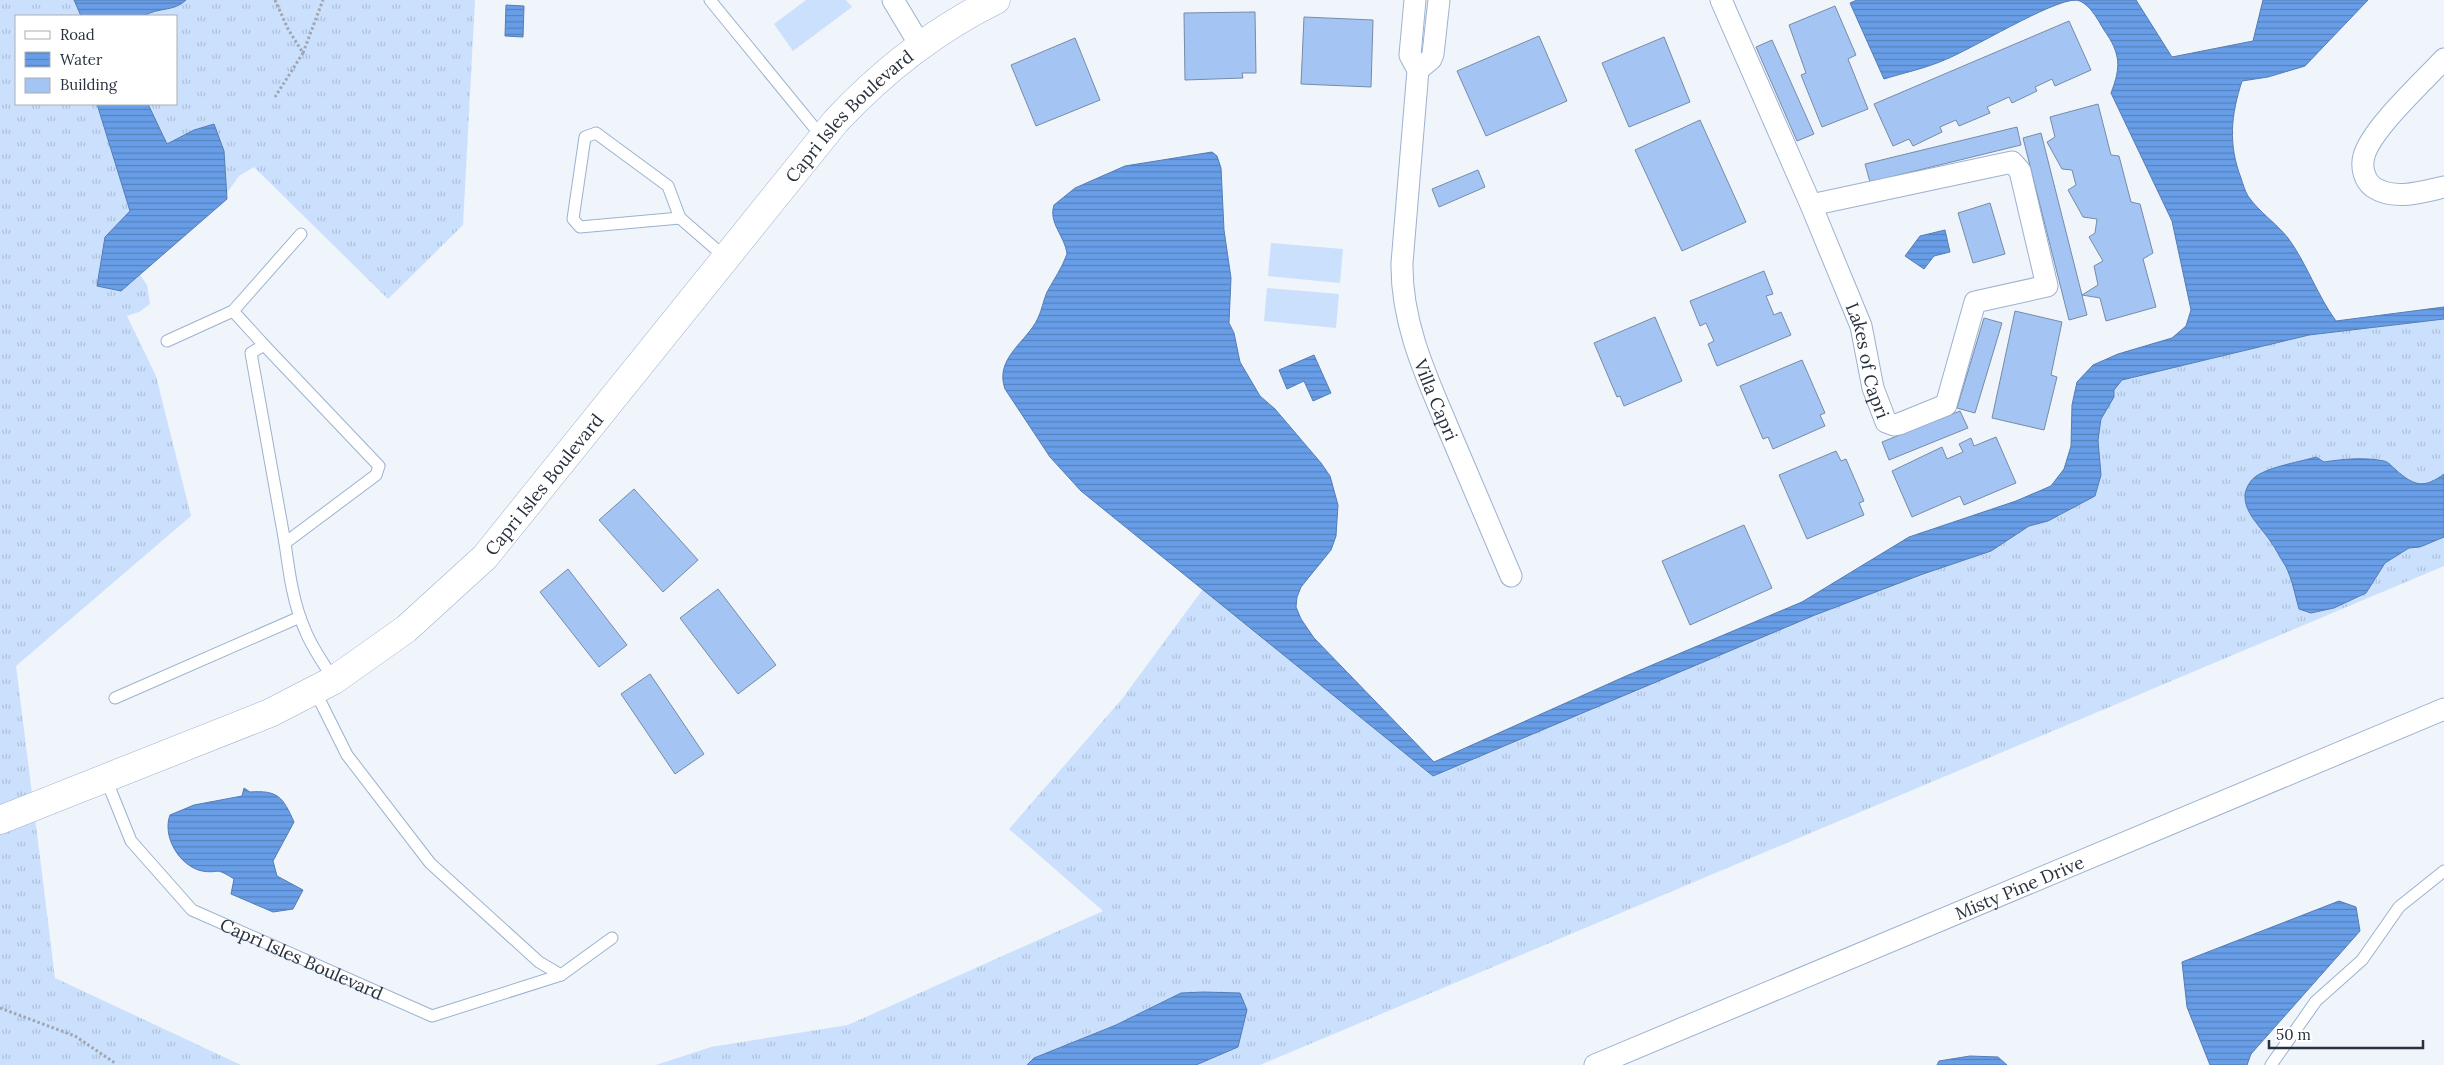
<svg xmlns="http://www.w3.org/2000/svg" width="2444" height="1065" viewBox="0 0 2444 1065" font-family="Lora,serif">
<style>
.grass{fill:url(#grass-tufts);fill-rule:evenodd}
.garden{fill:#cbe0fd}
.water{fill:url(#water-rules);stroke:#557db5}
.building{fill:#a4c5f3;stroke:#768ba8}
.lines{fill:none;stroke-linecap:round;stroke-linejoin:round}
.service-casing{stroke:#9cb2d0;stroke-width:13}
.minor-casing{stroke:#9cb2d0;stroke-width:23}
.tertiary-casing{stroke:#9cb2d0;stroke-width:29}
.path{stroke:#a0a6af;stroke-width:3;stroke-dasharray:2.5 2.5;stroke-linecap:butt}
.service{stroke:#fff;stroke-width:11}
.minor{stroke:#fff;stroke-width:21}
.tertiary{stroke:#fff;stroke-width:28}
.labels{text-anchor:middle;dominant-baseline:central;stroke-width:4.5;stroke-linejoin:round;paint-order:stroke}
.street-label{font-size:18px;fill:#28313d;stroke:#fff}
</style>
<defs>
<pattern id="grass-tufts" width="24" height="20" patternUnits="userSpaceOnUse" patternTransform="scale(1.25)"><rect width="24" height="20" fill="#cbe0fd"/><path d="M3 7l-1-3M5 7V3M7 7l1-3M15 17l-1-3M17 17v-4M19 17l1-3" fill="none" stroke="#aec1da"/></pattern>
<pattern id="water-rules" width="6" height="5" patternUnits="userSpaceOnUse" patternTransform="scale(1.25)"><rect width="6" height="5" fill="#689ee8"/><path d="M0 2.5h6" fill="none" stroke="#5681bd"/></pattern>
</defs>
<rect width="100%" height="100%" fill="#f0f4fb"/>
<path class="grass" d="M0,0H475L463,225L388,299L254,167L239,176L222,200L137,271L147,285L150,304L139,312L127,316L156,376L191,516L16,666L55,978L241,1065H0ZM16,16H176V104H16Z
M2444,307V566L1260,1065H656L711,1047L848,1025L1103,911L1009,829L1122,699L1203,589L1314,638L1434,762L1626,676L1802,602L1909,537L2016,501L2050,486L2064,469L2071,446L2072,405L2077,382L2093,365L2118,354Z"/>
<path class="garden" d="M806,0H846L852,7L793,51L774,24Z
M1271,243L1343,249L1340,283L1268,276Z
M1267,288L1339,294L1336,328L1264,321Z"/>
<path class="water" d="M74,0H186C174,12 158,7 144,16H81Z
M1857,0H2136L2172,57L2253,41L2263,0H2368L2305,66L2268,77L2242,81C2231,115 2228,144 2241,178C2243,184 2245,191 2248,196C2259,212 2276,223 2288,238C2307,264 2317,295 2336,321L2444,307V319L2309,335L2122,380L2114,390V397L2101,419L2098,440L2101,475L2095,496L2048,521L2029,526L1991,551L1923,574L1815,615L1433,776L1081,491L1050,457L1005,389C994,358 1027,342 1038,318C1042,310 1043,301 1047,292C1054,279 1062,268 1067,254C1065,236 1048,223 1054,205L1075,188L1125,166L1212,152L1217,156L1221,168L1224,230L1231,278L1229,323L1234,333L1240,362L1260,396L1275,409L1321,463L1330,476L1338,505L1336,536L1331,550L1301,587L1297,597L1296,607L1301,619L1314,638L1434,762L1626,676L1802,602L1909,537L2016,501L2051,486L2064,469L2071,446L2072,405L2077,382L2093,365L2118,354L2172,338L2186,326L2191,310L2172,221L2111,93C2121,67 2121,54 2104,30C2098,20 2089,2 2076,0C2051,0 1971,50 1942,61C1923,69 1903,73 1884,79L1850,3Z
M506,5L524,6L523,37L505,36Z
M97,104H148L167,144L194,130L214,124L224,151L227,199L121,291L97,286L105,237L130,211Z
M1945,230L1950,252L1934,256L1924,269L1905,256L1920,236Z
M1314,355L1331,393L1313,401L1304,381L1287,389L1279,370Z
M2316,457L2324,462C2343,459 2365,457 2384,461C2389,462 2392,467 2396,470C2414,486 2424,489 2444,474V537L2420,547L2409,548L2385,563L2366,593L2334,608L2311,613L2299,609C2295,595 2292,578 2285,565C2280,558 2276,549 2271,542C2260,525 2233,504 2251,481C2260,468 2300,462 2316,457Z
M244,788L250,792C278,790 283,797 294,822L273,861L277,876L303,890L293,909L273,912L231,894L234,879C214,866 220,874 202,871C179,866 162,836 170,815L194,805L242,796Z
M2339,901L2356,907L2360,931L2251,1054L2247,1065H2210L2187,1007L2182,962Z
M1203,992L1240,993L1247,1010L1238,1047L1196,1065H1027L1034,1058L1116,1025L1181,993Z
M1970,1056L1998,1057L2007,1065H1937L1939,1061Z"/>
<path class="building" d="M1835,6L1856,55L1848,59L1868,109L1822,127L1801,75L1806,73L1789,25Z
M1255,12L1256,73H1242L1243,78L1185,80L1184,13Z
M1304,17L1373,20L1371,87L1301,84Z
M2069,21L2091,70L2055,86L2052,79L2035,87L2037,91L2012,103L2009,97L1987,107L1990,113L1959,126L1956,120L1940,127L1942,132L1913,146L1909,139L1893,146L1874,104Z
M1539,36L1567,101L1486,136L1457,71Z
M1664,37L1690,102L1629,127L1602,63Z
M1075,38L1100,100L1036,126L1011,65Z
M1772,40L1814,134L1797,141L1756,47Z
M2098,104L2111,155L2119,156L2131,202L2140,204L2153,253L2143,259L2156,307L2106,321L2100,298L2082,295L2098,285L2094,266L2103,261L2089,237L2095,233L2097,219L2083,217L2068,190L2076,185L2072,170L2062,169L2047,142L2055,137L2050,117Z
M1700,120L1746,222L1682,251L1635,150Z
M2017,127L2021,145L1870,182L1865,164Z
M2041,133L2087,315L2069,320L2023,138Z
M1478,170L1485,187L1439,207L1432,189Z
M1990,203L2005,254L1973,263L1958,213Z
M1764,271L1773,294L1766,296L1774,315L1781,312L1791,335L1717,366L1708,344L1714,341L1706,323L1700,326L1690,301Z
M2015,311L2062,322L2051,375L2057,377L2044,430L1992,418Z
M1655,317L1682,381L1624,406L1620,396L1617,397L1594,343Z
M1984,318L2002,323L1975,413L1957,408Z
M1802,360L1825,413L1820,415L1825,426L1773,449L1768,437L1763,439L1740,386Z
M1960,411L1968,428L1889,460L1882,442Z
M1996,437L2016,483L1964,505L1960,496L1912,517L1892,471L1942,447L1947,459L1963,452L1959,444L1971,438L1974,446Z
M1836,451L1841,461L1846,459L1864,501L1859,503L1864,515L1807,539L1779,475Z
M634,489L698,560L663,592L599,520Z
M1744,525L1772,588L1690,625L1662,561Z
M568,569L627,645L599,667L540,592Z
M718,589L776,665L738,694L680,618Z
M650,674L704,754L675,774L621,694Z"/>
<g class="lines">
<g class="service-casing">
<g id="service">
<path d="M710,0L822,137"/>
<path d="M596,133L668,186L680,218L580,227L573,219L585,137Z"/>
<path d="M680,218L726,258"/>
<path d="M233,311L264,345"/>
<path d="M167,341L233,311L301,234"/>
<path d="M264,345L379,466L376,475L285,543L251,353Z"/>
<path d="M285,543C289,572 293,603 305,630C312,648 324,664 334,680"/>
<path d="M315,691L347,755L430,863L539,962L561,975L612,938"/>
<path d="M115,698L300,617"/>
<path id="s1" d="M106,779L131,841L192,910L432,1016L561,975"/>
<path d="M2271,1065L2316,1001L2362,960L2399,907L2444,871"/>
</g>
</g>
<g class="minor-casing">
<g id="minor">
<path d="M893,0L920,45"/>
<path id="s2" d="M1415,0L1410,55L1418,70L1402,263C1401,325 1428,380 1451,435C1471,482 1491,529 1511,576"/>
<path id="s3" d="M1721,0L1811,205L1861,326L1873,388L1886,422L1894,425L1899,424L1946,405L1975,302L2047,286L2020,171L2012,162L1811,205"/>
<path d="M2444,59C2424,81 2371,129 2364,156C2361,167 2364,180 2373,187C2394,201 2422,192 2444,187"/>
<path d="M1418,70L1431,59L1433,54L1439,0"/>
<path id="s4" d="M1595,1065L2444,709"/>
</g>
</g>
<g class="tertiary-casing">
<g id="tertiary">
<path id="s5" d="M0,820L270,713L334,680L406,629L485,557L836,121C882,72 935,30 996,0"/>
</g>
</g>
<path class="path" d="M275,0L288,29L303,53L275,97
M303,53L323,0
M0,1008L75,1036L115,1063"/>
<use href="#service" class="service"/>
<use href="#minor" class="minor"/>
<use href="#tertiary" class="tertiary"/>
</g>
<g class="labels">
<g class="street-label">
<text stroke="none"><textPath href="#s5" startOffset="1130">Capri Isles Boulevard</textPath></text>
<text stroke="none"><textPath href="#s3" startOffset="390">Lakes of Capri</textPath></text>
<text stroke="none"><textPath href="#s2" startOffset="408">Villa Capri</textPath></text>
<text stroke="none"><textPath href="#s5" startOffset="651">Capri Isles Boulevard</textPath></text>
<text stroke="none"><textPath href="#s4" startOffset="460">Misty Pine Drive</textPath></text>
<text stroke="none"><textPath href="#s1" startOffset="279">Capri Isles Boulevard</textPath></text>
</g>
</g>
<rect x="15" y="15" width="162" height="90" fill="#ffffff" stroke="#a9adb1"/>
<rect x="25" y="31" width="25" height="8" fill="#ffffff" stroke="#a9adb1"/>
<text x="60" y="40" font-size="15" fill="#28313d">Road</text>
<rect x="25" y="52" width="25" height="15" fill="url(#water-rules)" stroke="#a9adb1"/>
<text x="60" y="65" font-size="15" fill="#28313d">Water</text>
<rect x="25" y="78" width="25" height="15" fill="#a4c5f3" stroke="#a9adb1"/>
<text x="60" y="90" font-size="15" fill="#28313d">Building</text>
<path d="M2269 1040v8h154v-8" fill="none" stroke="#28313d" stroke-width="2.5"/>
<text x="2276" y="1040" font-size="15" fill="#28313d" stroke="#ffffff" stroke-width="4" paint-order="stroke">50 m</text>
</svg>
